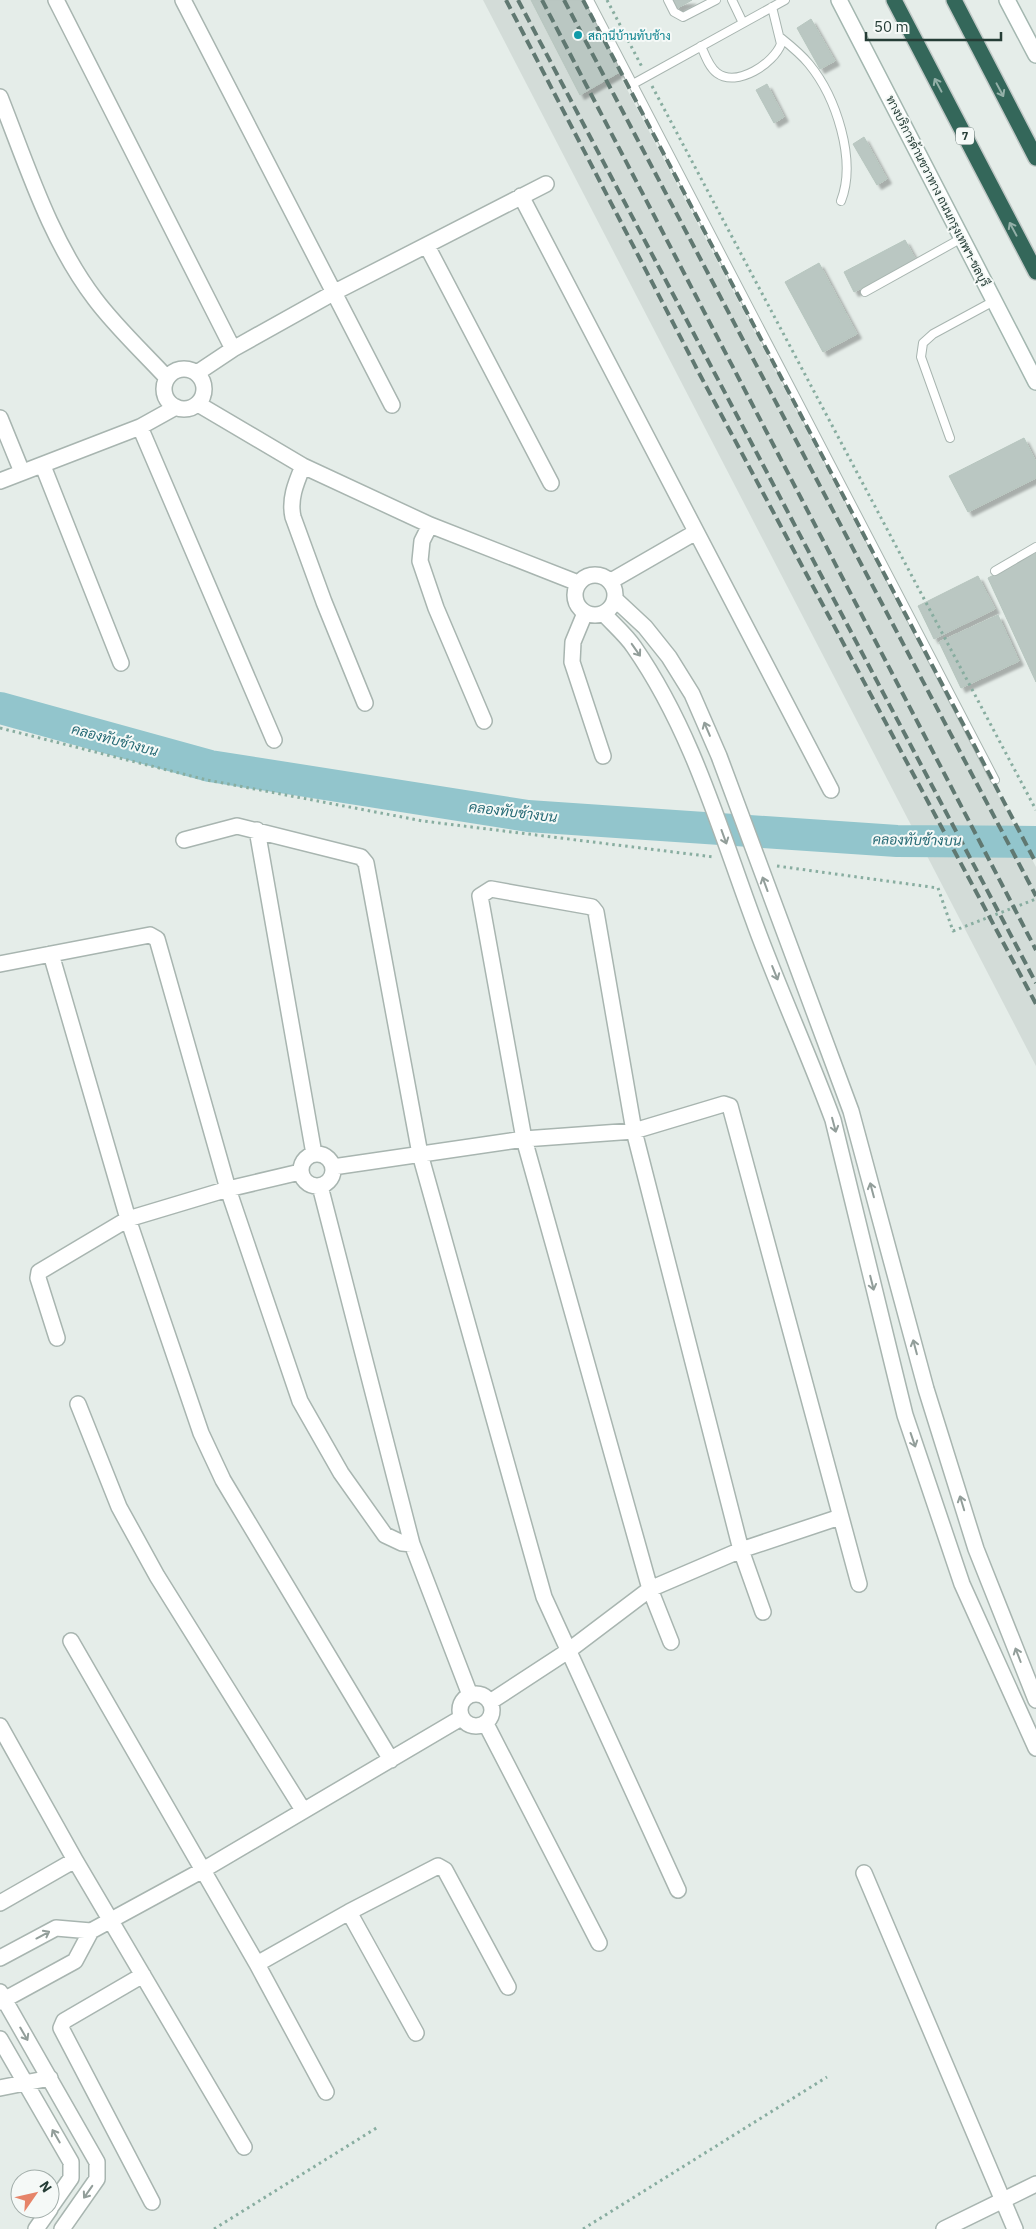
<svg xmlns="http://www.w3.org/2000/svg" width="1036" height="2229" viewBox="0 0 1036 2229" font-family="'IBM Plex Sans',Sarabun,sans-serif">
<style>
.built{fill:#d3dcd8}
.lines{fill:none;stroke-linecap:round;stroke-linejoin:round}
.river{stroke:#92c5cc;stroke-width:32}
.building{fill:#bac7c2;stroke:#b7c6bf;filter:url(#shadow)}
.service-casing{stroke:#a8b5b0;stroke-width:10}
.minor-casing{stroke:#a8b5b0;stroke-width:18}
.tertiary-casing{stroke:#a8b5b0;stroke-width:18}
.secondary-casing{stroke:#a4b7b0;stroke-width:18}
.motorway-casing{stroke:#c2c9c7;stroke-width:18}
.path{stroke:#88ada0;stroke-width:3;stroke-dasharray:2.5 4;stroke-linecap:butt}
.service{stroke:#fff;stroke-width:8}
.minor{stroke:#fff;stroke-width:15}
.tertiary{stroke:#fff;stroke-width:15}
.secondary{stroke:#fff;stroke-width:15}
.motorway{stroke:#34675a;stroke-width:15}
.rail{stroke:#607871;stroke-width:4;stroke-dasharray:10 5;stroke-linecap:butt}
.oneway{stroke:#94b0a8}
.oneway2{stroke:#929e9a}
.culture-dot{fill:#0f9aa8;stroke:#f5f9f7;stroke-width:2}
.labels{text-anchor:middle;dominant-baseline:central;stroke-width:4;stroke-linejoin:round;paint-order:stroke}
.shield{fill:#f5f9f7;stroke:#637570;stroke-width:1}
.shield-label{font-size:11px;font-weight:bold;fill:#253d36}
.culture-label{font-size:12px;fill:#0d838f;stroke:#f5f9f7;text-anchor:start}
.street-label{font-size:12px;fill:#253d36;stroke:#f5f9f7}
.water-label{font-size:14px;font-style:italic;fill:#246974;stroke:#f5f9f7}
</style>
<defs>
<filter id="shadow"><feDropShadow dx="4.5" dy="4.5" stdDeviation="1" flood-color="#0004"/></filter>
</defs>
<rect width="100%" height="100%" fill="#e5ede9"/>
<path class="built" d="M483,0H580L1036,867V1066Z"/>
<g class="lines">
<path class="river" d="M0,708L210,766L528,816L897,841L1036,842"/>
</g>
<path class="building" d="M531,0H589L625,69L580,95Z
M671,0H692L676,9Z
M811,19L835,61L820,69L797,28Z
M767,84L784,117L774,123L756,90Z
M864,137L887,179L877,185L853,144Z
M905,240L916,260L854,292L844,272Z
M819,263L857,334L823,352L785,282Z
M1024,438L1036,462V478L968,512L949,476Z
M1036,553V682L988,578Z
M978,576L995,609L934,639L918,606Z
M998,615L1019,661L961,688L939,642Z"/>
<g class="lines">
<g class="service-casing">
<path id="service" d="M589,0L995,780
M668,0L674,12L683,17L716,0
M732,0L743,23
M781,38C791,46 801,54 809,64C836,97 857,160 841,201
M701,46C705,55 709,67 717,73C737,88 774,63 781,44L772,7
M633,84L785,0
M865,292L962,238
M950,438L921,357L923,343L933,334L994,301
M995,571L1036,547"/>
</g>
<g class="minor-casing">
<path id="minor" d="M56,0L233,349
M183,0L392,405
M0,97C27,165 50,240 95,299C116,327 143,352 167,378
M521,196L831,790
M427,246L551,483
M164 389a20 20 0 1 1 40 0a20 20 0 1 1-40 0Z
M197,373L233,349L335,292L546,184
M198,404L303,466L430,525L578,583
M0,418L22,472
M140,427L274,740
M43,466L121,663
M303,466C296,483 289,499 293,517L324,602L365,703
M0,481L140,427L176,407
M430,525L422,541L420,561L436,608L484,721
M575 595a20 20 0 1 1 40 0a20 20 0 1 1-40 0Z
M611,581L696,532
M616,600L645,627L669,657L692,694L719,756L851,1111L926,1389L976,1549L1036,1700
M585,613L573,642L572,662L603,756
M604,614C614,625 626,635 634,647C693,732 720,831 756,927C780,992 809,1055 833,1120L905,1415L962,1584L1036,1748
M257,830L314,1154
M184,840L237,826L361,857L366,863L420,1154L544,1597L678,1890
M51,954L128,1219L201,1433L223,1480L391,1760
M0,964L150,935L157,939L228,1189L300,1401L341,1473L385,1535L402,1543L412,1544
M301 1170a16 16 0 1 1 32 0a16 16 0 1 1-32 0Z
M333,1167L524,1139L634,1131L724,1104L730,1106L859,1584
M320,1186L412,1544L470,1695
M57,1338L38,1278L39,1272L128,1219L228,1189L300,1172
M78,1404L119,1507L157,1576L303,1810
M71,1641L257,1964L326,2092
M671,1642L650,1589L524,1139L480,896L491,889L592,907L596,912L634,1131L741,1550L763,1612
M460 1710a16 16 0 1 1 32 0a16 16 0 1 1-32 0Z
M490,1702L568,1651L650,1589L741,1550L840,1517
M486,1724L599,1943
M0,1726L75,1860L244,2147
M864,1873L1015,2229
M0,1903L75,1860
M349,1912L416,2033
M91,1931L203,1870L461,1718
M0,1958L56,1928L91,1931L75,1961L0,2002
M257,1964L349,1912L438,1866L445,1870L508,1987
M143,1975L64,2021L61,2028L152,2202
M0,1992L97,2162V2179L62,2229
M0,2039L71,2162V2178L50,2208
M0,2088L50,2078
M36,2229L50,2209"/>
</g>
<g class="tertiary-casing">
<path id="tertiary" d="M944,2229L1036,2184"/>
</g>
<g class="secondary-casing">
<path id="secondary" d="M839,0L1036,382
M1007,0L1036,55"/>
</g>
<g class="motorway-casing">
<path id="motorway" d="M894,0L1036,272
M954,0L1036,158"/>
</g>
<path class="path" d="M607,0L642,67
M652,86L1036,810
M0,728L207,780L423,821L714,857
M777,866L938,888L953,931L1036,899
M214,2229L378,2127
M583,2229L827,2077"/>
<use href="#service" class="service"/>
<use href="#minor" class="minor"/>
<use href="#tertiary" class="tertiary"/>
<use href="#secondary" class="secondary"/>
<use href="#motorway" class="motorway"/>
<path class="rail" d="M506,0L699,373L1036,1004
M518,0L1036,983
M542,0L1036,950
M564,0L1036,896
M583,0L1036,863"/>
</g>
<defs><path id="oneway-shaft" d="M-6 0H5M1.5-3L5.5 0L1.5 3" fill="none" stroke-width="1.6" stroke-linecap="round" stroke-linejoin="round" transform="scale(1.25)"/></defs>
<g class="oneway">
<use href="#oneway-shaft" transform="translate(938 85) rotate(-118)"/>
<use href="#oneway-shaft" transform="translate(1000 90) rotate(62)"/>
<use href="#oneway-shaft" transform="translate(1013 229) rotate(-118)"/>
</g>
<g class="oneway2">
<use href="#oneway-shaft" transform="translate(636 650) rotate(55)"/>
<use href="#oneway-shaft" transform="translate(707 729) rotate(-113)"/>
<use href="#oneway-shaft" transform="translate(724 837) rotate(70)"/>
<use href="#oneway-shaft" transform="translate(765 884) rotate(-110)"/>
<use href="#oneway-shaft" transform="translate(775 973) rotate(68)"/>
<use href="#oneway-shaft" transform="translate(834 1125) rotate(75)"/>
<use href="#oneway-shaft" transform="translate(872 1190) rotate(-105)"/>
<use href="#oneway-shaft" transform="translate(872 1283) rotate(76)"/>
<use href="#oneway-shaft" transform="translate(915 1347) rotate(-105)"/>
<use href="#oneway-shaft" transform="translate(913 1440) rotate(71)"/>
<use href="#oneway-shaft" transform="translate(962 1503) rotate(-107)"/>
<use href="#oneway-shaft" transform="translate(1018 1655) rotate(-111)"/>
<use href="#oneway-shaft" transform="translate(43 1935) rotate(-28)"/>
<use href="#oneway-shaft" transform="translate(24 2034) rotate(60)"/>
<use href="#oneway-shaft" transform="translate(56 2136) rotate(-120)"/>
<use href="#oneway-shaft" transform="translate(88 2192) rotate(125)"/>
</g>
<circle class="culture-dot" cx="578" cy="35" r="5"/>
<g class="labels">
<rect class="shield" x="956" y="127.5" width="18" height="17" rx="4"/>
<g class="shield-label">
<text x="965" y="136">7</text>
</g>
<g class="culture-label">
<text x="588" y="35">สถานีบ้านทับช้าง</text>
</g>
<g class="street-label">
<text transform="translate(938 191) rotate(63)">ทางบริการด้านขวาทาง ถนนกรุงเทพฯ-ชลบุรี</text>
</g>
<g class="water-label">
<text transform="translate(115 740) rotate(15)">คลองทับช้างบน</text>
<text transform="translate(513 812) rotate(7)">คลองทับช้างบน</text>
<text transform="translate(917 840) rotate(1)">คลองทับช้างบน</text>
</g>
</g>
<g transform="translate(35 2194) rotate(56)"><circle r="24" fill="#f5f9f7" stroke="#a2aeaa"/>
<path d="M0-4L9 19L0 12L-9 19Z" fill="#e68469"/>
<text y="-8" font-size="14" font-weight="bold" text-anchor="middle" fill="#253d36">N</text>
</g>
<path d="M866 32v8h135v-8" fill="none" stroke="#253d36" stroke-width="2.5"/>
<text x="874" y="32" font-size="15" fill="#253d36" stroke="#f5f9f7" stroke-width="4" paint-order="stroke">50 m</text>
</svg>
